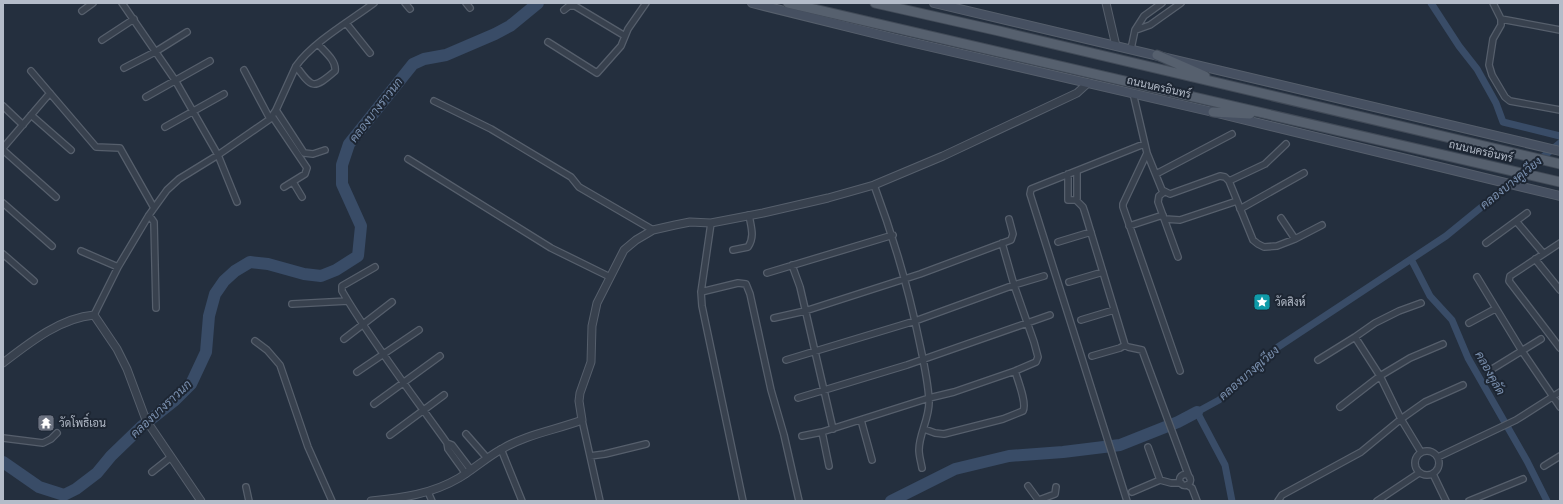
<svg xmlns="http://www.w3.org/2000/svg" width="1563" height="504" viewBox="0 0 1563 504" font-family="Helvetica,Sarabun,sans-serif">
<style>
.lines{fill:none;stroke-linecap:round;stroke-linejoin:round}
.canal{stroke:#394c67;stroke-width:7}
.river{stroke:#394c67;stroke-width:12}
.minor-casing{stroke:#565f6c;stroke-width:8}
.tertiary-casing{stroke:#565f6c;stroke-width:9}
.secondary-casing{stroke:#565f6c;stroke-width:10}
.primary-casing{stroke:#414a57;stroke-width:11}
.minor{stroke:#38414e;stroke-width:5.5}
.tertiary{stroke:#38414e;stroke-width:7}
.secondary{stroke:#465061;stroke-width:8}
.primary{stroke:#56606e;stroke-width:9}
.labels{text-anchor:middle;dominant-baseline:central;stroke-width:4;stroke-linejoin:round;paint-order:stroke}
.street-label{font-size:11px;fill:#b4bcc9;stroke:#1d2633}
.poi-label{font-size:11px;fill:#b4bcc9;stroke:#1d2633;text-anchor:start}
.water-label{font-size:12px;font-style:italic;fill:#7c92b1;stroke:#1d2633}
</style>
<rect width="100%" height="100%" fill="#242f3e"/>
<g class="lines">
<path class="canal" d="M1431,3L1459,46L1477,69L1496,103L1503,122L1560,136
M1411,259L1430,296L1452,320L1468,358L1527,461L1547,501
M1232,501L1225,465L1197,412L1219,400L1278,347L1446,236L1560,143"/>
<path class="river" d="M3,462L39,487L64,495L76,489L97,473L111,456L141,427L175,400L191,384L206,352L209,316L215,294L224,281L235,271L250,262L268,264L304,274L321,276L336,270L358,256L361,226L342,184V165L349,144L413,64L424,59L446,55L495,34L510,26L538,3
M891,501L955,469L1009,456L1063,452L1120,445L1178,422L1197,412"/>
<g class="minor-casing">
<path id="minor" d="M122,3L175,80L218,155L237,202
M405,3L410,9
M466,3L470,8
M1493,3L1501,19V25L1493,39L1489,65L1492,75L1505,97L1510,101L1560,110
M564,10L569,6H575L625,36
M82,11L93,3
M1501,19L1560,30
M346,23L370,53
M1136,30L1150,25L1181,3
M102,40L134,19
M548,42L597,73L621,46L628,29L646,3
M1131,49L1135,30L1144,16L1162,3
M296,66C312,88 313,90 335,71C337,61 324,51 318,44
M124,68L155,52L187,32
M244,70L270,119
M31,71L96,147L120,148L154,208
M1133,93L1147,153L1123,204V207L1180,371
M146,97L210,61
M434,101L491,129L571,177L579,187L653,230
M3,106L23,125
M276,110L304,153L313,154L325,150
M31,115L71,150
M272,116L307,168L305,174L284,187
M165,127L224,94
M3,148L50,93
M3,150L56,197
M1147,153L1162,190L1170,194L1220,176L1225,177L1229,181L1253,240L1258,244L1264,247L1277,246L1295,239L1322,225
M408,159L551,248L610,277
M1068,174V200H1075L1077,199V171
M1156,174L1232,134
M1229,181L1265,164L1286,144
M293,182L302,197
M874,185C893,236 908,286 919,340C923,359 928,380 929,400C930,418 919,433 919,450C919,456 921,462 922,468
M1164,192L1159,196L1158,202L1178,257
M1076,200L1083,207L1085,213L1125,345L1128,347L1142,350L1189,477
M3,203L52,246
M1240,209L1304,173
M149,215L154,222L156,308
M1281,218L1295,239
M1165,219L1180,220L1237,201
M1516,221L1543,253
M711,223L701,292L702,306L743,501
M1129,226L1163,215
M1058,242L1091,232
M1486,243L1527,213
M1560,243L1510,276L1509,281L1560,348
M733,250L748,247C755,237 751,227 749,215
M81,251L118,267
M3,254L34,281
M1535,259L1560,290
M792,265L800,287L833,429
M767,273L893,235
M1477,277L1522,351L1560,407
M1069,282L1103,272
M701,292L738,283L746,284L750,294L771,390L784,435L799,501
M348,301L342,291V286L375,267
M292,304L348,301C379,351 414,397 447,443L448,449L466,474
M94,315L118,267L149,215L167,190L179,179L218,155L270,119L276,110L296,66C313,42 350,21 374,3
M774,318L805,311L920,274L1011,240L1013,234L1009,219
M1081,320L1114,310
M1469,323L1495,309
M1355,337L1380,376L1401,419L1421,452
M344,339L392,302
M255,341L267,350L280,365L308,447L332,501
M1092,356L1120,348L1125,345
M786,360L915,321L1014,285L1044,276
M1318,360L1355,337L1375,323L1399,311L1421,303
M1489,371L1541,339
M357,372L419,330
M798,398L907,365L1050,315
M374,404L440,356
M1340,407L1380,376L1410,358L1443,344
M582,420L600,501
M861,420L872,460
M924,429L935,433L944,434L1003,419L1023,411C1027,403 1018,381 1015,371
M822,432L829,466
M466,434L487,458
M390,435L444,395
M802,436L822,432L929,398L954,392L1015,371L1036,362L1038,357L1034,342L1014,285L1002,243
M3,438L43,443L51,439L57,433
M447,443L452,445L471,470
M1148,447L1160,480
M501,449L522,501
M1415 463a12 12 0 1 1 24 0a12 12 0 1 1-24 0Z
M590,456L605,454L646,444
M1438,457L1516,420L1560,392
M1544,466L1560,456
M152,472L171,457
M1433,474L1446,501
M1179.5 480a5.5 5.5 0 1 1 11 0a5.5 5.5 0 1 1-11 0Z
M1187,485L1192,488L1197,501
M1028,486L1039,501
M246,487L249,501
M428,492L432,501
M1132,492L1160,480L1171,483H1181
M1039,500L1055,494L1056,487
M1127,501L1030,194L1031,189L1144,144
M1278,501L1282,495L1361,452L1401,419L1425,402L1463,385
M1377,501L1419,473
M1469,501L1523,479"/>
</g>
<g class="tertiary-casing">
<path id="tertiary" d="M1106,3L1116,46
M3,363C29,343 60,318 94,315L117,349L127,369L146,420L201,501
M371,501C402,498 432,494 459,478C474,469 487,457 502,449C527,434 556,430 582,420L579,401L580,393L591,362L592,326L597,303L624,250L636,240L653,230L675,225L690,222L711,223L763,213L828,198L874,185L943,156L1077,93L1088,83"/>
</g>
<g class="secondary-casing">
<path id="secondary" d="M752,3L897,39L1213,112L1560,196
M934,3L1560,151"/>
</g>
<g class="primary-casing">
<path id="primary" d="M788,3L1560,182
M875,3L999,31L1560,164
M1157,55L1205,76
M1213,112L1250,114"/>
</g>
<use href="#minor" class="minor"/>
<use href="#tertiary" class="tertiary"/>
<use href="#secondary" class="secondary"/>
<use href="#primary" class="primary"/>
</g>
<defs>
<g id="sight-square" transform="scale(0.9)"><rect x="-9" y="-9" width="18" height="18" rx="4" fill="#0f9aa8" stroke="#1d2633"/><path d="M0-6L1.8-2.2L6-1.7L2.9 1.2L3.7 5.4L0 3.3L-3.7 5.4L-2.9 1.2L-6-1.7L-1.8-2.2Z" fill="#fff"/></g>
<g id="temple-square" transform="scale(0.9)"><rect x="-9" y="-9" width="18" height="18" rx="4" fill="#6b7280" stroke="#1d2633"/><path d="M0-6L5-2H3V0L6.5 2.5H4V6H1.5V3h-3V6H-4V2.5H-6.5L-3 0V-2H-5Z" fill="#fff"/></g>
</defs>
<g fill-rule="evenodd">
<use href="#sight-square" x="1262" y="302"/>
<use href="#temple-square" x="46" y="423"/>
</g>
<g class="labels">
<g class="street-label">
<text transform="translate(1159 87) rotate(13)">ถนนนครอินทร์</text>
<text transform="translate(1481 151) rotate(13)">ถนนนครอินทร์</text>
</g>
<g class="poi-label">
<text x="1275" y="302">วัดสิงห์</text>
<text x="59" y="423">วัดโพธิ์เอน</text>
</g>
<g class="water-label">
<text transform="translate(376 110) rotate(-52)">คลองบางราวนก</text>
<text transform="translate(1511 183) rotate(-39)">คลองบางคูเวียง</text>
<text transform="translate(1249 373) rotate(-41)">คลองบางคูเวียง</text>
<text transform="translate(1490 373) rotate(61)">คลองคูลัด</text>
<text transform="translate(161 409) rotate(-43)">คลองบางราวนก</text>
</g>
</g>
<rect width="1563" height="504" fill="none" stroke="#b4bcc9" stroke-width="8"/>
</svg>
